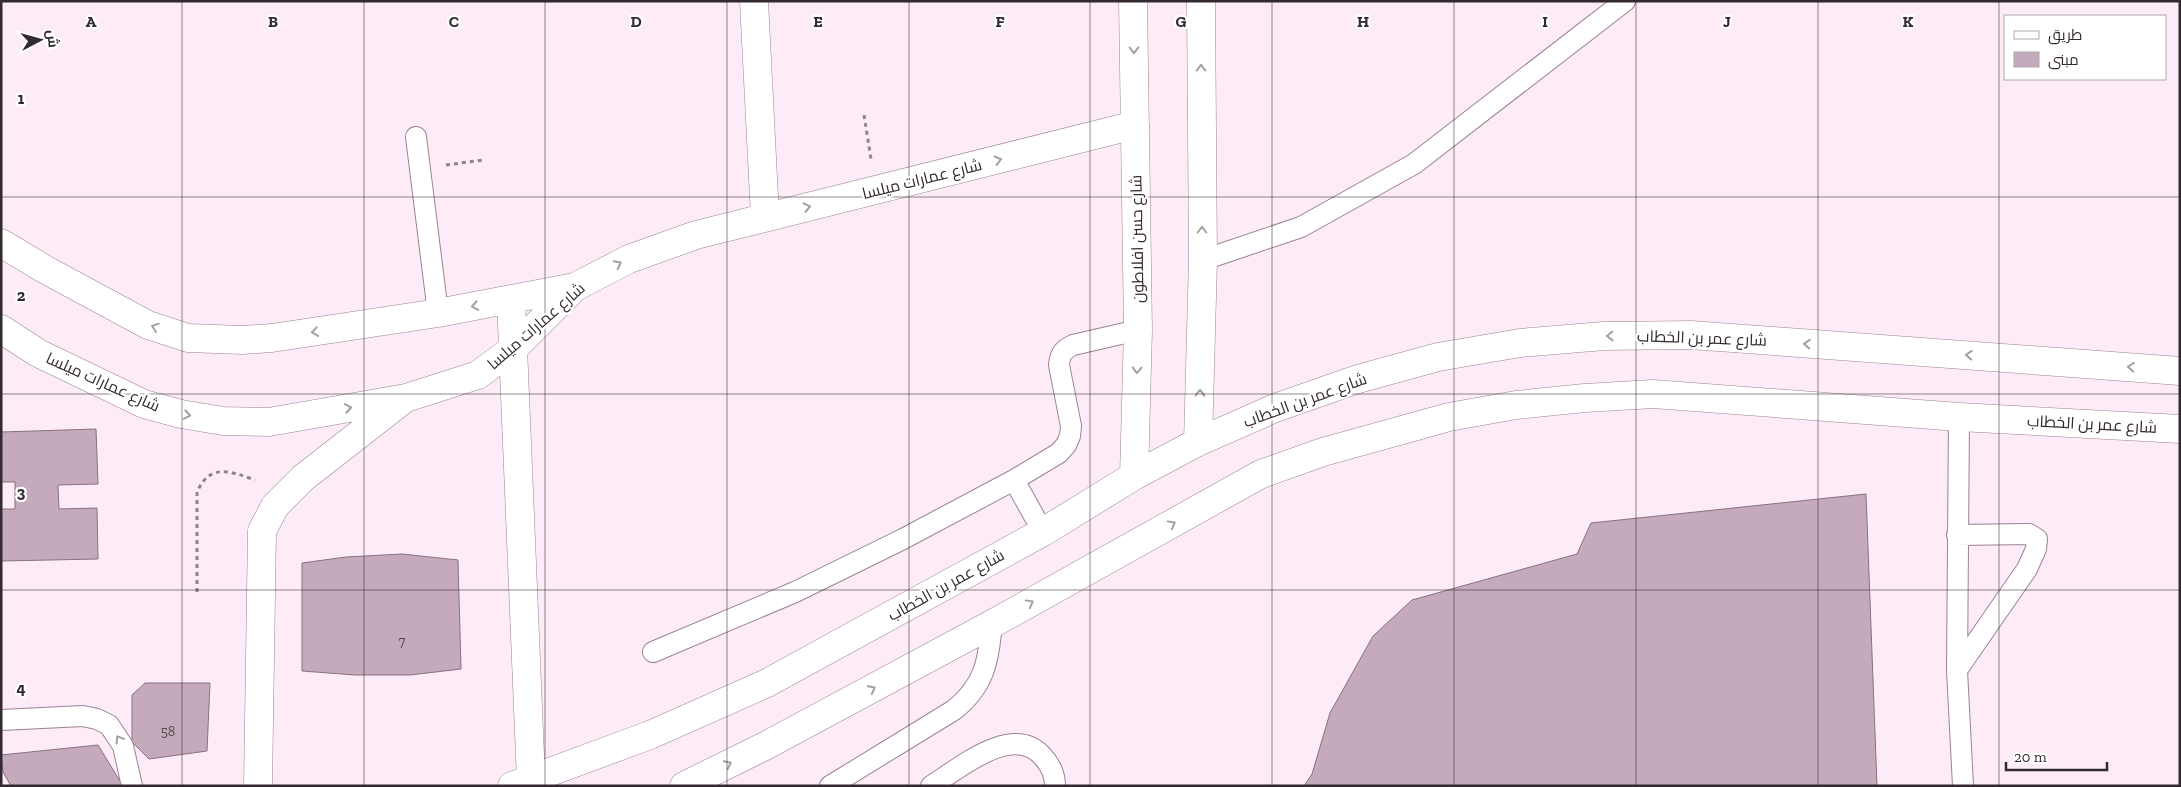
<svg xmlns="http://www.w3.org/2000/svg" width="2181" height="787" viewBox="0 0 2181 787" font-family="'Zilla Slab',Cairo,serif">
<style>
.building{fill:#c4aaba;stroke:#897181}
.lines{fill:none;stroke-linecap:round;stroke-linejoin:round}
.lane-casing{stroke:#9b8292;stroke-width:22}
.street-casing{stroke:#9b8292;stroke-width:29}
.secondary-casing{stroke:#9b8292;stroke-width:29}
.path{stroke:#91848d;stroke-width:3;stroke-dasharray:4 4;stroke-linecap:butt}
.lane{stroke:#fff;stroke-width:20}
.street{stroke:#fff;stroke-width:28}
.secondary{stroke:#fff;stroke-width:28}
.oneway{stroke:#a39fa2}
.grid{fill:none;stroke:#332930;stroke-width:1;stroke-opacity:0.55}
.labels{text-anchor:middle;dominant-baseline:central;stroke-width:4.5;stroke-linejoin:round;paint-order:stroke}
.number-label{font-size:14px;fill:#574952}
.street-label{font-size:16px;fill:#332930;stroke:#fff}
.grid-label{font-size:16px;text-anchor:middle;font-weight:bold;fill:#332930;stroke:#fff;stroke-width:4.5;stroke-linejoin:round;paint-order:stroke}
</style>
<rect width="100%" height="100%" fill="#fdecf7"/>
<path class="building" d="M96,429L98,484L58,485L59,509L97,508L98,559L1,561V509H15V482H1V432Z
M1866,494L1877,786H1304L1312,774L1330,713L1373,636L1412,600L1577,554L1591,523Z
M402,554L458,560L461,669L410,675H355L302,671V563L346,557Z
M145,683H210L207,751L149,759L132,742V695Z
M98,745L123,786H11L3,772L1,755Z"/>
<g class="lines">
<g class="lane-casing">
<path id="lane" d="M416,137L438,313
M1203,260L1301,227L1414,164L1625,1
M1959,417L1957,670L1963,786
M1014,480L1043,532
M1957,535L2029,534L2037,539L2036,549L2027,569L1957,670
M653,652L795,592L903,539L1014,480L1059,453L1066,445L1070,436L1071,426L1059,365C1060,354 1063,350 1073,345L1138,330
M1,720L83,716L97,719L109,725L123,746L132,786
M830,786L954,710C985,685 988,662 992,624
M931,786C960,768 1014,721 1044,758C1051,766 1055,775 1055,786"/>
</g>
<g class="street-casing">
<path id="street" d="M754,1L765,217
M1,243L46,270L148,325L188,338L242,340L272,338L438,313L575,287
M511,299L531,780
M1,329L38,353L144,404L181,414L223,421L269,422L406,398L478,375L514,348L575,287L629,259L696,235L1135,125
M258,786L262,531L275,506L303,478L403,400"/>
</g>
<g class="secondary-casing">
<path id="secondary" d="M1133,1L1138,330L1134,476
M1198,442L1203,260L1201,1
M512,786L650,735L767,683L1043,532L1134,476L1198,442L1275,408L1358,379L1438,357L1520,343L1604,336L1691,335L2180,371
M684,786L767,745L992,624L1261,474L1323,452L1449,417L1516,405L1585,398L1653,394L1959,417L2180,429"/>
</g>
<path class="path" d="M864,115L871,159
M446,165L483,160
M197,592V492C210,463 230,471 255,480"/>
<use href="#lane" class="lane"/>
<use href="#street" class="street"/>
<use href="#secondary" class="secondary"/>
</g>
<defs><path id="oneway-chevron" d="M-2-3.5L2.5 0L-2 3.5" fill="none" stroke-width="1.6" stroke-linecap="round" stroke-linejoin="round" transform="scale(1.25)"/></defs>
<g class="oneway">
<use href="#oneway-chevron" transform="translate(1134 50) rotate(89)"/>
<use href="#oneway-chevron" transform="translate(1201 68) rotate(-90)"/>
<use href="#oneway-chevron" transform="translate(998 160) rotate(-14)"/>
<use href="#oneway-chevron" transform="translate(807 207) rotate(-13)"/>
<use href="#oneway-chevron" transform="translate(1202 230) rotate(-90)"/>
<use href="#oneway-chevron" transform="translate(618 264) rotate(-27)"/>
<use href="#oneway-chevron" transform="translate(475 306) rotate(169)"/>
<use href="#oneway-chevron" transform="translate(155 327) rotate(-161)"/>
<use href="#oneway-chevron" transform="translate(315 332) rotate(171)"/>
<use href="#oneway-chevron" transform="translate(1610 336) rotate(179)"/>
<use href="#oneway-chevron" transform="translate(1807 344) rotate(-176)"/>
<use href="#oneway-chevron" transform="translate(1969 355) rotate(-176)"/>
<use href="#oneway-chevron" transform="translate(2131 367) rotate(-176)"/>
<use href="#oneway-chevron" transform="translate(1137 370) rotate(92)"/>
<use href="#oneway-chevron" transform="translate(1200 393) rotate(-89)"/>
<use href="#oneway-chevron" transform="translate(348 408) rotate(-10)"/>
<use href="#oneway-chevron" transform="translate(187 415) rotate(10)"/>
<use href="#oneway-chevron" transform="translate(1172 524) rotate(-29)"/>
<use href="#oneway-chevron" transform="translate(1030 603) rotate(-29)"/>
<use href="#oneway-chevron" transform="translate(872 689) rotate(-28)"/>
<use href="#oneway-chevron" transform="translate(119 739) rotate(-121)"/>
<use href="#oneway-chevron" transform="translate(728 764) rotate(-26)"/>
</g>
<path class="grid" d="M182,1V786M364,1V786M545,1V786M727,1V786M909,1V786M1090,1V786M1272,1V786M1454,1V786M1636,1V786M1818,1V786M1999,1V786M1,197H2180M1,394H2180M1,590H2180"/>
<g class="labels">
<g class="number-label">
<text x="402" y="641">7</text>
<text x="168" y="731">58</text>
</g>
<g class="street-label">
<text transform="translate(922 179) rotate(-14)">شارع عمارات ميلسا</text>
<text transform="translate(1137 239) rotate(-91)">شارع حسن افلاطون</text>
<text transform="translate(536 326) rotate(-41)">شارع عمارات ميلسا</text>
<text transform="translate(1702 338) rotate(2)">شارع عمر بن الخطاب</text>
<text transform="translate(103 382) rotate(24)">شارع عمارات ميلسا</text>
<text transform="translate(1305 400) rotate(-20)">شارع عمر بن الخطاب</text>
<text transform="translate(2092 424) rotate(3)">شارع عمر بن الخطاب</text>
<text transform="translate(946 585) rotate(-29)">شارع عمر بن الخطاب</text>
</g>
</g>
<g class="grid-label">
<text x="91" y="27">A</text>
<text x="273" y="27">B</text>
<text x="454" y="27">C</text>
<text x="636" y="27">D</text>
<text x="818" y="27">E</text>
<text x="1000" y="27">F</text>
<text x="1181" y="27">G</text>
<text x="1363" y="27">H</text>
<text x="1545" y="27">I</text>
<text x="1727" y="27">J</text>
<text x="1908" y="27">K</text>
<text x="21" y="104">1</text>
<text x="21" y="301">2</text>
<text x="21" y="498">3</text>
<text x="21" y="694">4</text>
</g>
<rect width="2181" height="787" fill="none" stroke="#332930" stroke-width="5"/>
<rect x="2004" y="15" width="162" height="65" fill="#ffffff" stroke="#ada9ac"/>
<rect x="2014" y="31" width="25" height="8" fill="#ffffff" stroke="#ada9ac"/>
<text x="2048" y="40" font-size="15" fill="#332930">طريق</text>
<rect x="2014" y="52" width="25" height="15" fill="#c4aaba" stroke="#ada9ac"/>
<text x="2048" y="65" font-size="15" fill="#332930">مبنى</text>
<g transform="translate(40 40) rotate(84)" stroke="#ffffff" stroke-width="4" paint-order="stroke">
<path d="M0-4L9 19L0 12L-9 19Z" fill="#332930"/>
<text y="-8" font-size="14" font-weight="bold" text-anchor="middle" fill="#332930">ش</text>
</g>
<path d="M2006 762v8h101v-8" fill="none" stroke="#332930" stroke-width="2.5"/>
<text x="2014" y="762" font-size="15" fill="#332930" stroke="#ffffff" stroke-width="4" paint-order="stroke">20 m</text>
</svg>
